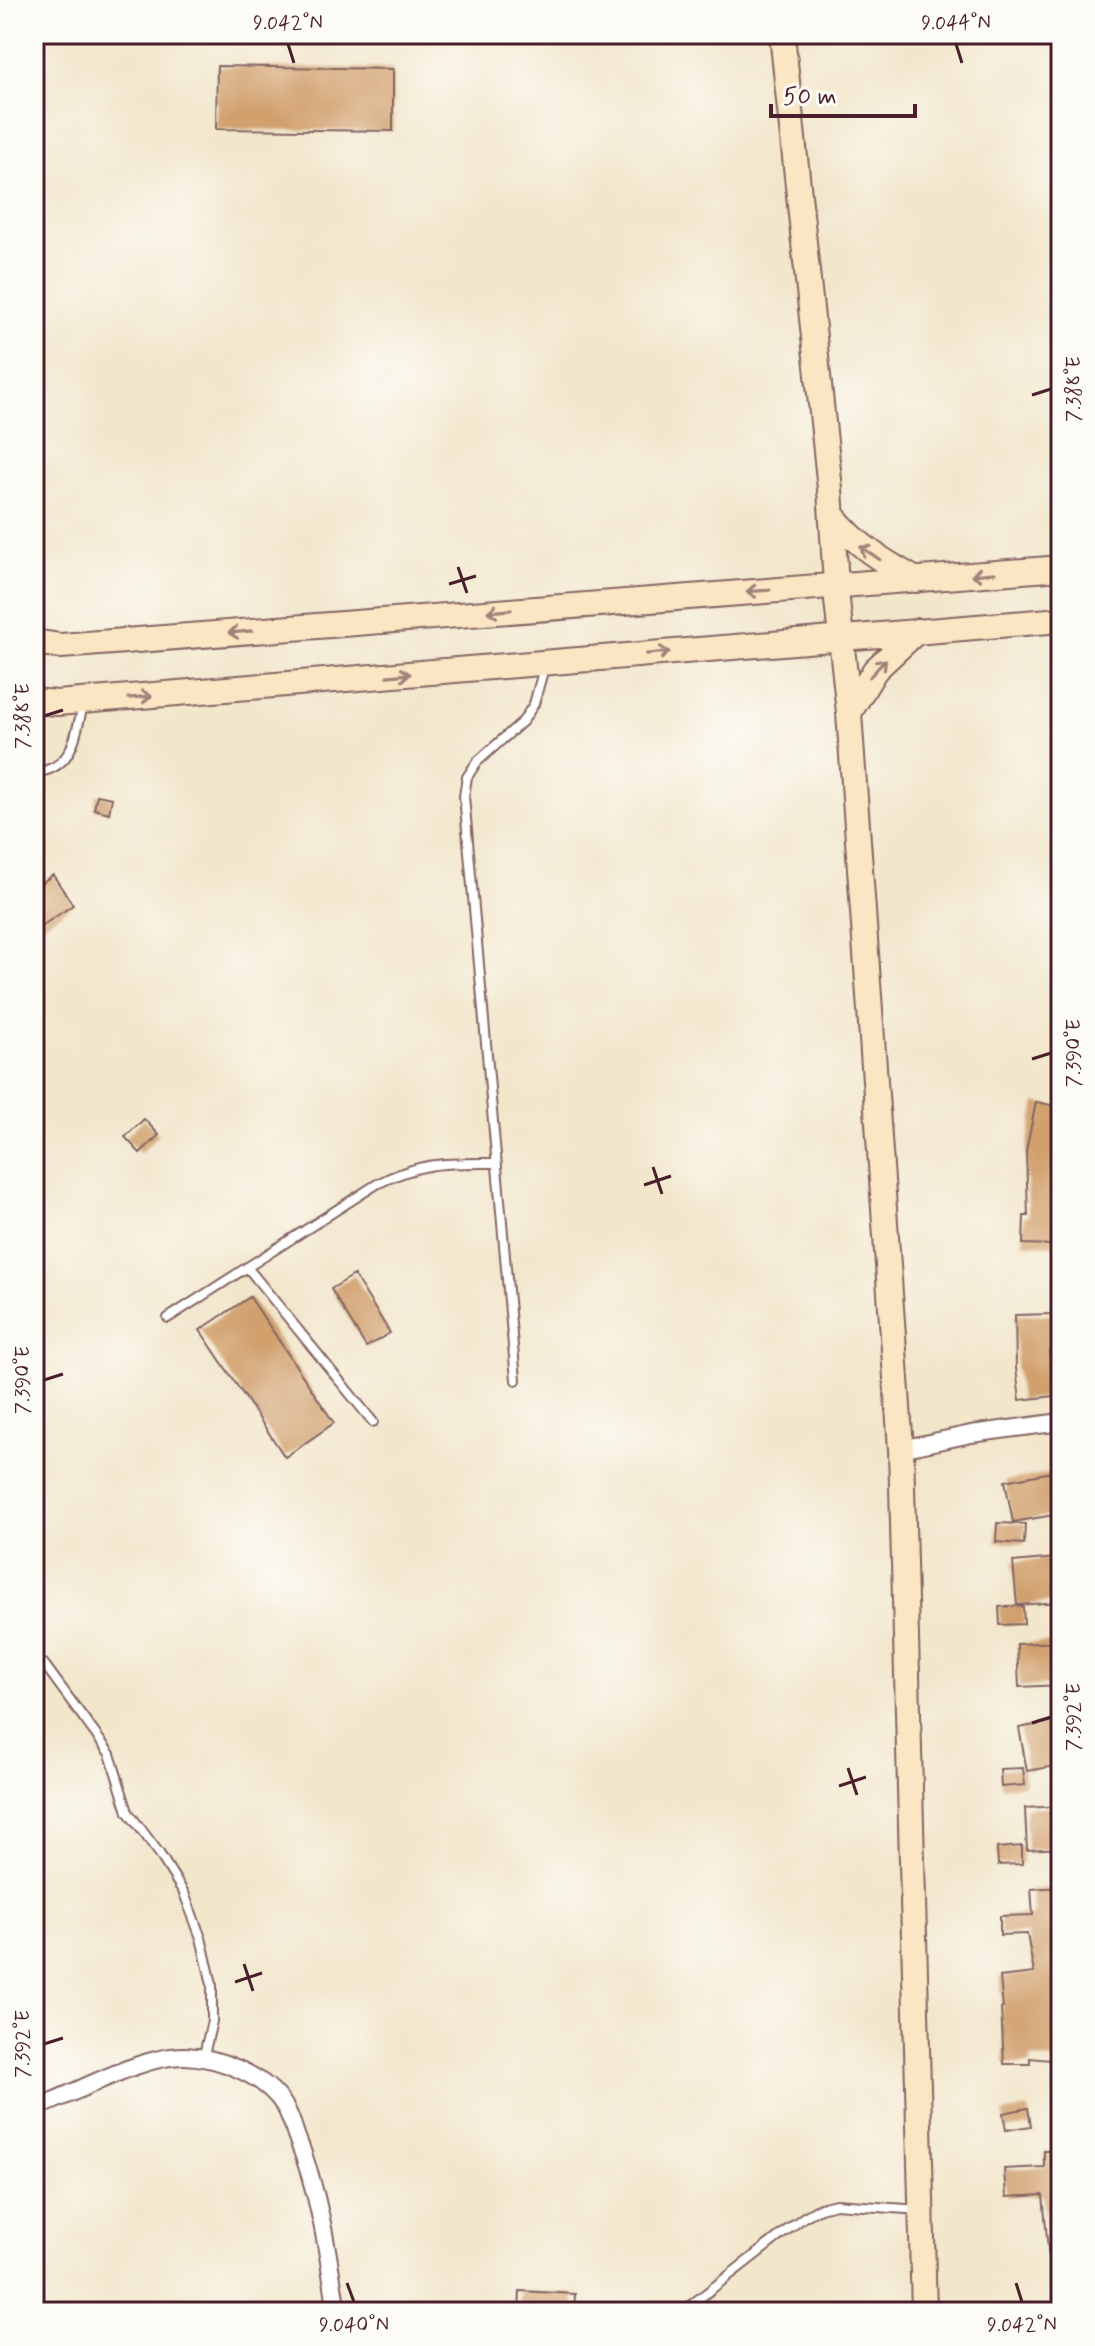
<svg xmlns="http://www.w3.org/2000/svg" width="1095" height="2346" viewBox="0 0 1095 2346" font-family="Mynerve,sans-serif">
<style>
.building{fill:#d1a06d}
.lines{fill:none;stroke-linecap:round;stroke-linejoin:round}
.lane-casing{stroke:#856563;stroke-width:12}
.street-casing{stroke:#856563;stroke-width:20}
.secondary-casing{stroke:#856563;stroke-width:28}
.lane{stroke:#fff;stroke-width:8}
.street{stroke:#fff;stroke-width:16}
.secondary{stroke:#fbe6c4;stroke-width:24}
.oneway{stroke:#a28278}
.ticks{fill:none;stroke:#4a1f2b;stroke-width:3}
.neatline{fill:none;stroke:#4a1f2b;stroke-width:3}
.ticks-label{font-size:20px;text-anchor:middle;fill:#4a1f2b}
</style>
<rect width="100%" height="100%" fill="#fdfcf7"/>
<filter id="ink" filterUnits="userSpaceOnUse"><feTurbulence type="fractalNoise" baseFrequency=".0125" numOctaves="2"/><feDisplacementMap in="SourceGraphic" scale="16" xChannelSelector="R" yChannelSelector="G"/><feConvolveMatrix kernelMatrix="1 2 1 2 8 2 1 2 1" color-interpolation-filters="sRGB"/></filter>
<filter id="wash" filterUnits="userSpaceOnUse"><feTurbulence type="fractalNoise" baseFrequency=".006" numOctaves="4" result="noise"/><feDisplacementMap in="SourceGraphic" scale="32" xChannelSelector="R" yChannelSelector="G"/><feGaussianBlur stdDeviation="1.8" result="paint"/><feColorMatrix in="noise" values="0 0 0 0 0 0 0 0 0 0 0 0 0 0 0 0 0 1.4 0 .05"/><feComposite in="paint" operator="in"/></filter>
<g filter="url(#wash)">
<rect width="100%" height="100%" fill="#f2e6cb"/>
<g id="blocks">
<path class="building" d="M217,66L393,69V131L216,129Z
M97,795L112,798L109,813L94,809Z
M53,875L73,905L34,931V888Z
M1036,1102L1061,1107V1145H1059L1061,1192H1058L1055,1245L1023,1244L1024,1216H1028L1026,1151Z
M144,1119L159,1135L140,1153L125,1137Z
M354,1275L390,1333L366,1347L331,1289Z
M250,1297L334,1423L285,1457L200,1330Z
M1054,1314L1055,1350L1049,1351L1054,1396L1020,1400L1016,1368L1015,1315Z
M1052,1472L1060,1514L1013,1522L1005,1481Z
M997,1523L1025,1524L1024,1544L996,1542Z
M1056,1558L1060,1602L1017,1605L1013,1562Z
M1023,1606L1024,1624L1000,1625L999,1607Z
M1061,1642V1685L1019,1687L1017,1644Z
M1061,1720V1765L1027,1771L1019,1728Z
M1023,1768L1025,1785L1001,1787L1000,1769Z
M1061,1806V1848L1027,1850L1025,1808Z
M1022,1846V1864L998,1865L997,1848Z
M1061,1887V2061L1030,2058V2064H1004L1001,2008H1003L1000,1977L1034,1973L1027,1934L1000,1935V1916L1033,1915L1031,1889Z
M1028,2108L1031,2126L1006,2130L1003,2113Z
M1044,2151H1061V2271L1050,2272L1043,2195L1006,2197L1004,2169L1044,2167Z
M520,2291L575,2294L574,2312H519Z"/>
</g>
</g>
<g filter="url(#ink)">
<use href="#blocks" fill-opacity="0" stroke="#856563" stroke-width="2"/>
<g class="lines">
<g class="lane-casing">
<path id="lane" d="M34,773C74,768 74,738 83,706
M247,1267L373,1422
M168,1318L377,1184C422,1161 448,1163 496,1163
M516,1380L464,796L467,777L477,762L523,721L534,704L545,664
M44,1664L110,1754L128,1812L159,1853L184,1893L201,1938L212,1984V2021L203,2059
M682,2312L804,2217L820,2208L836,2204L920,2210"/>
</g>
<g class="street-casing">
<path id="street" d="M901,1449L971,1434L1061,1422
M34,2104L48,2103C85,2088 146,2055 185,2056C219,2057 267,2076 285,2107C290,2115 293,2126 296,2135C319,2191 328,2252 337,2312"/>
</g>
<g class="secondary-casing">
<path id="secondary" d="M782,34L830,489L837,600L849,713L901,1449L924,2312
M832,515C858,547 881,560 916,580
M34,642L61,646L1061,568
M34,701L57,703L1061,620
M849,713L875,670L917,631"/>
</g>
<use href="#lane" class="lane"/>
<use href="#street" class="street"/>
<use href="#secondary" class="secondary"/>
</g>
<defs><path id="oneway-shaft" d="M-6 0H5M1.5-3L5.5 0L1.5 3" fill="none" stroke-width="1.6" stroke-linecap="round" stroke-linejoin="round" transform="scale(2)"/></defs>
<g class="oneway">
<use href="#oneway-shaft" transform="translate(870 553) rotate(-146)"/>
<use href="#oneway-shaft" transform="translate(983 574) rotate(175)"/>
<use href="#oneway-shaft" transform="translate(758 591) rotate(176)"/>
<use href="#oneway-shaft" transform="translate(499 611) rotate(175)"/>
<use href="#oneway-shaft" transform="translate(240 632) rotate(175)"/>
<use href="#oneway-shaft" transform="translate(658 653) rotate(-5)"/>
<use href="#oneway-shaft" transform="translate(878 668) rotate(-47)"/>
<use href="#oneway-shaft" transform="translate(399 675) rotate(-5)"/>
<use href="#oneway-shaft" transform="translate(140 697) rotate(-5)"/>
</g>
</g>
<path class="ticks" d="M288,44L294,63M956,44L962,63M1032,395L1051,389M458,567L467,593M449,584L476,576M44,716L63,710M1032,1059L1051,1053M653,1167L662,1194M644,1185L671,1176M44,1380L63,1374M1032,1723L1051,1717M848,1768L857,1795M839,1786L866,1777M244,1964L253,1991M235,1982L262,1973M44,2044L63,2038M347,2283L354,2302M1016,2283L1022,2302"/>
<rect width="1095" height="2346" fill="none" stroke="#fdfcf7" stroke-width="88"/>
<path d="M771 104v12h144v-12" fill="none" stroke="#4a1f2b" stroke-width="4"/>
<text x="783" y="104" font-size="24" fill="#4a1f2b" stroke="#fdfcf7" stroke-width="6" paint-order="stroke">50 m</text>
<rect x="44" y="44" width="1007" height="2258" class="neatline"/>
<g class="ticks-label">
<text x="288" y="29">9.042°N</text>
<text x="956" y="29">9.044°N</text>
<text transform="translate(1073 389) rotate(-90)" y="7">7.388°E</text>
<text transform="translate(22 716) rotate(-90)" y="7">7.388°E</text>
<text transform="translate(1073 1053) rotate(-90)" y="7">7.390°E</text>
<text transform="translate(22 1380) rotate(-90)" y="7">7.390°E</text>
<text transform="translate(1073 1717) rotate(-90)" y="7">7.392°E</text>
<text transform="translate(22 2044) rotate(-90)" y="7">7.392°E</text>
<text x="354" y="2331">9.040°N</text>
<text x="1022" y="2331">9.042°N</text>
</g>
</svg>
